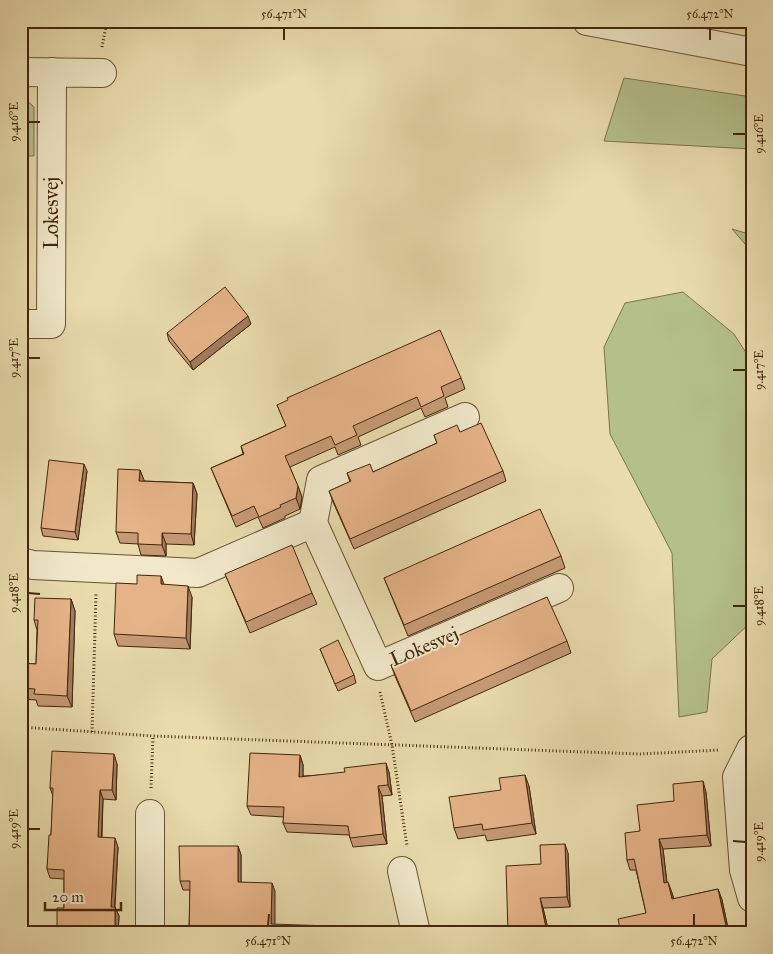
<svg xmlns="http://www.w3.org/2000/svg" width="773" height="954" viewBox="0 0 773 954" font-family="'IM FELL Great Primer',serif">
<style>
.green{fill:#b4c08a;stroke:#7c734a}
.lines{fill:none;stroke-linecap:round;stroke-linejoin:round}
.minor-casing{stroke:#6c5333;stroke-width:30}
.path{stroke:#43260b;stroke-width:3;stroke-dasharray:1 2.5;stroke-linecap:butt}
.minor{stroke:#f0e8c9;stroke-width:28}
.wall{fill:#c59a75;stroke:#43260b}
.shaded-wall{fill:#a07d5f;stroke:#43260b}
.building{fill:#e5b388;stroke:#43260b}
.ticks{fill:none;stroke:#43260b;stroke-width:2}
.labels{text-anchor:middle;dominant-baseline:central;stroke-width:4;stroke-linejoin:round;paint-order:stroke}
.street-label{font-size:20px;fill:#43260b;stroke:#f0e8c9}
.neatline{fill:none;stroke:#43260b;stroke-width:2}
.ticks-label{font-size:12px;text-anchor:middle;fill:#43260b}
</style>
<rect width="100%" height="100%" fill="#e8dbac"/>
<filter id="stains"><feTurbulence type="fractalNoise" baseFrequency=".004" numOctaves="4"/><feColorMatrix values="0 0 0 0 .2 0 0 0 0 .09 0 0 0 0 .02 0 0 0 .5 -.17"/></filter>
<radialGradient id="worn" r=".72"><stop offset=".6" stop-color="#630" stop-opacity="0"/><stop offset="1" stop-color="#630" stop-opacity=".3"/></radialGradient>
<path class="green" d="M624,78L752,97V149L604,141Z
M21,95L34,107V156H21Z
M732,229L752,235V252Z
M683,292L734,334L752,362V621L712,659L707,712L679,717L672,553L610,434L604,347L625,303Z"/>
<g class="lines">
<g class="minor-casing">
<path id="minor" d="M587,21L752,52
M21,72L102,73
M21,324H51L52,72
M313,523L378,666L559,588
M21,562L33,565L198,573L313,523L321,480L465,417
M751,749L737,777L744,870L752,898
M402,871L416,933
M150,933V814"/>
</g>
<path class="path" d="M102,47L106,26L108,21
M380,692L392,745L407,846
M21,727L153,736L640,754L720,750
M92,732L96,594
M151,788L153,736"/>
<use href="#minor" class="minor"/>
</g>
<path class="wall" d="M251,324L193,370L169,341L167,333Z
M461,378L465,389L445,398L448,407L425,417L421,408L358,437L361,445L338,455L335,447L290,467L302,497L300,509L285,516V518L263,528L258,517L236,527L211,468L243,454L241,446L286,426L277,405Z
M460,432L503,471L506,481L354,549L333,502L329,491L350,482L347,473L373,472L437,443L434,435Z
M140,470L144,481L193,483L197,494L194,545L166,544V556L141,555L138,544L120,543L116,532Z
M87,471L78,540L43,536L41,528Z
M561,556L565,568L408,636L384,578Z
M225,574L312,593L317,604L250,633Z
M164,585L192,597L190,649L118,646L114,634Z
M71,599L75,611L72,707L38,706L36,700L21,699V663L36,664L37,630L34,620Z
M567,641L571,653L415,722L395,676L391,665Z
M320,649L354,675L356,683L338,691Z
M300,755L303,765V776L389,772L392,795L382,796L387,844L353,847L349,835L287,832L283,823L284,817L251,815L247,806Z
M117,764L116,800L103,799L102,837L118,847L115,907L119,916L118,933H57L64,908V879L50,878L47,869L51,835L53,796L50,788Z
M529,786L536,834L487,841L485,835L458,839L454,828Z
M706,792L711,846L663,849L667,882L672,893L674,899L718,889L722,900L729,933H621L646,913L636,870H630L627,860L640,831L674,801Z
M238,846L241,855V882L275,891L189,933L190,890H183L180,881Z
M568,853L570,907L543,908L549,933H508L541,864Z"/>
<path class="shaded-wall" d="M248,316L251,324L193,370L190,362Z
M84,464L87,471L78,540L75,532Z
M140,470L144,480L143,492L139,481Z
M193,483L197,494L194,545L191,534Z
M298,486L302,497L300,509L296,498Z
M162,533L166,544V556L162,545Z
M161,576L165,587L161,584Z
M188,586L192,597L190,649L186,638Z
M71,599L75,611L72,707L67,696Z
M114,754L117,764L116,800L112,790Z
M300,755L303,765V787L299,777Z
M386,763L389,772L392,795L388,785Z
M525,775L529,786L536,834L532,823Z
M703,781L706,792L711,846L707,835Z
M378,786L382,796L387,844L383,834Z
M100,790L103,799L101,846L98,837Z
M115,838L118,847L114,916L111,907Z
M659,839L663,849L668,894L664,883Z
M565,844L568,853L570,907L567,897Z
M238,846L241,855V891L238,882Z
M668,882L672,893L676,910L672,899Z
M272,883L275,891V933L271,924Z
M718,889L722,900L729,933L726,926Z
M540,898L543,908L549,933H547Z
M115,907L119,916L118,933H115Z"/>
<path class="building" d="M225,287L248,316L190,362L167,333Z
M440,330L461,378L441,387L444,396L421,407L417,397L353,426L357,435L335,445L331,436L285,456L298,486L296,498L280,505L281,507L259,517L254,506L232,516L211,468L244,454L241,446L286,426L277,405L288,400L287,398Z
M481,423L503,471L350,539L329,491L351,481L347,473L370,464L373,472L437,443L434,435L457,425L460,432Z
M49,460L84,464L75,532L41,528Z
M118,469L140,470L139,481L193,483L191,534L162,533V545L138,544V533L116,532Z
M540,509L561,556L404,625L384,578Z
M292,545L312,593L246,622L225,574Z
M137,575L161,576V584L188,586L186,638L114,634L116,583L137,584Z
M547,597L567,641L411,711L391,665Z
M35,598L71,599L67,696L34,694L35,689L21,688V663L36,664L38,620H34Z
M338,640L354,675L335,684L320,649Z
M52,751L114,754L112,790H100L98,837L115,838L111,907H115V933H57V908H64V870L47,869L49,835H51L53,788H50Z
M250,753L300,755L299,777L345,772L344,768L386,763L388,785L378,786L383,834L350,838L348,826L283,823L284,807L247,806Z
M525,775L532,823L483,830L482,824L454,828L449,797L501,790L499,778Z
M703,781L707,835L659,839L664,883L668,882L672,899L718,889L726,926L696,933H621L618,919L646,913L634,859L627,860L625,833L640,831L637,805L674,801L673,784Z
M565,844L567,897L540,898L547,933H508L506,866L541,864L540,845Z
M179,846H238V882L272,883L271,924L330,926V933H189L190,881H180Z"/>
<path class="ticks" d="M284,40V28M710,40V28M28,122H40M733,134H746M28,358H40M733,370H746M28,593L40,594M733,606H746M28,829H40M733,841L746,842M268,926L269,914M694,926V914"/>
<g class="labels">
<g class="street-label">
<text transform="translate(51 213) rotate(-90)">Lokesvej</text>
<text transform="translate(424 646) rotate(-23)">Lokesvej</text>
</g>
</g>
<rect width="773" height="954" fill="none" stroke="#e8dbac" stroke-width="55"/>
<path d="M45 902v8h76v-8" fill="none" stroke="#43260b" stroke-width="2.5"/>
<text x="52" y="902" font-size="15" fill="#43260b" stroke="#f0e8c9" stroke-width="4" paint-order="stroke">20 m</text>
<rect x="28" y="28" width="718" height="898" class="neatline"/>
<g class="ticks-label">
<text x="284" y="18">56.471°N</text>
<text x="710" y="18">56.472°N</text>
<text transform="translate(14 122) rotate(-90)" y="4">9.416°E</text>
<text transform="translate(759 134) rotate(-90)" y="4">9.416°E</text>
<text transform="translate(14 358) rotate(-90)" y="4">9.417°E</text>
<text transform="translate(759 370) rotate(-90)" y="4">9.417°E</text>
<text transform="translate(14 593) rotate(-90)" y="4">9.418°E</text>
<text transform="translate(759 606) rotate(-90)" y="4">9.418°E</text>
<text transform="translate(14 829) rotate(-90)" y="4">9.419°E</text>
<text transform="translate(759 842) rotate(-90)" y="4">9.419°E</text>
<text x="268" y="945">56.471°N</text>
<text x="694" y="945">56.472°N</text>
</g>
<rect width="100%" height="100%" filter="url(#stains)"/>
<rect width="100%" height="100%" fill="url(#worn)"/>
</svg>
